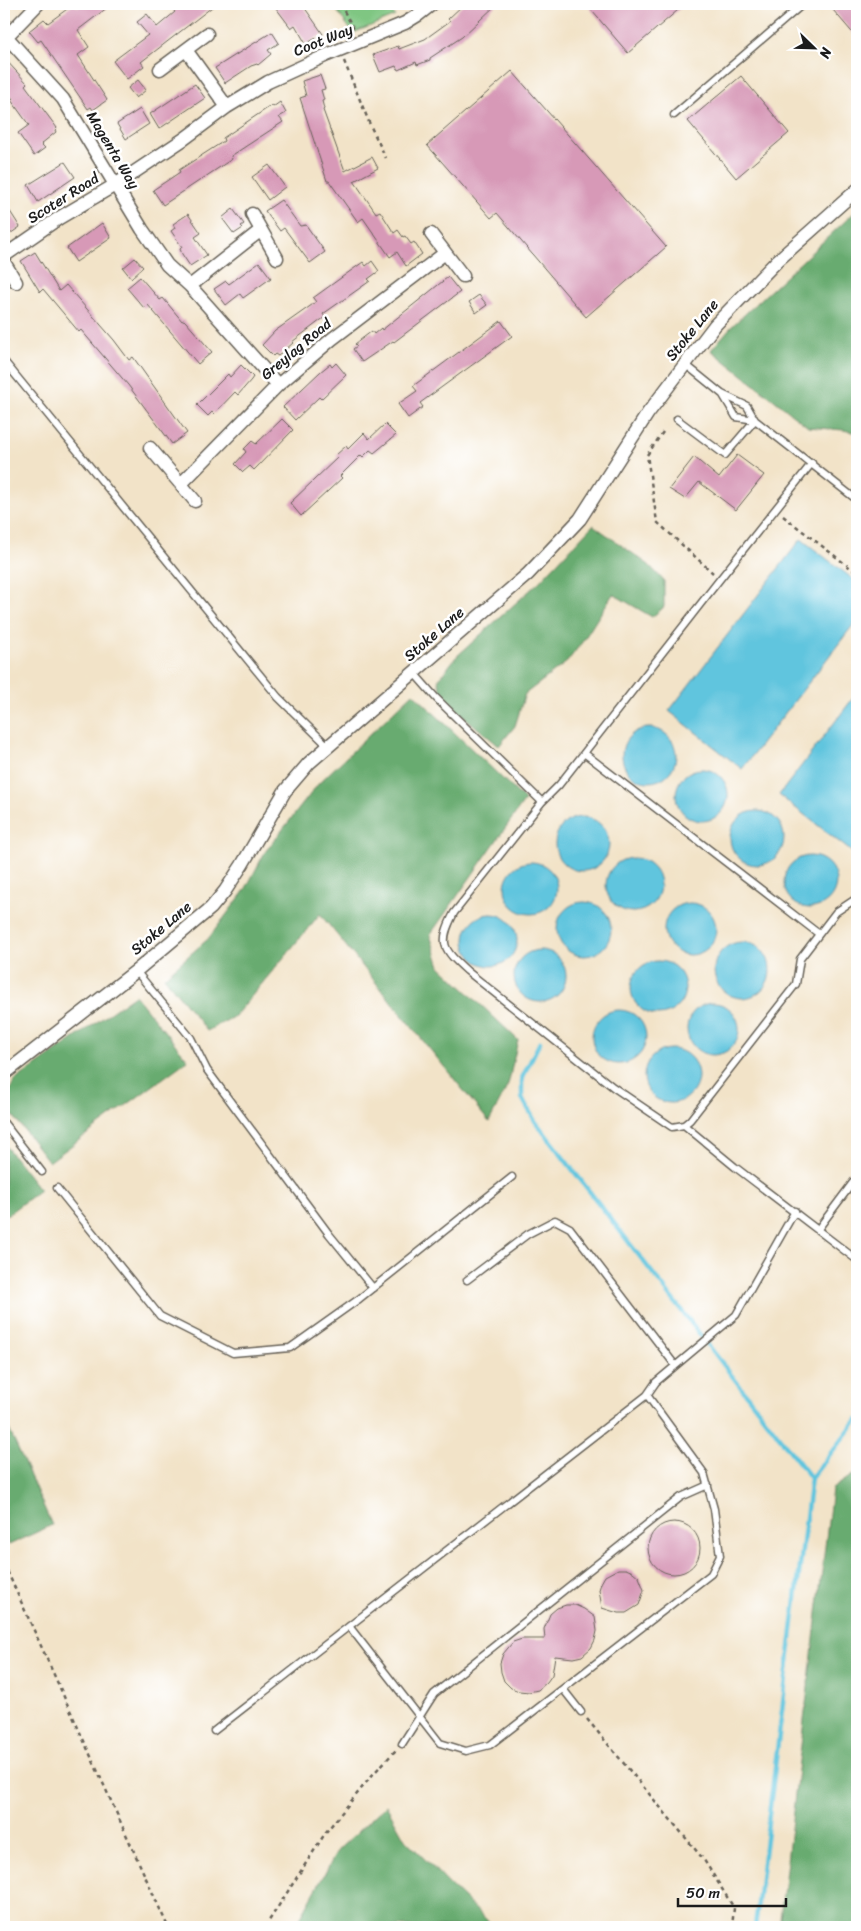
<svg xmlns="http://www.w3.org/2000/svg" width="861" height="1931" viewBox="0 0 861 1931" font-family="Sriracha,sans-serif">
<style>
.green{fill:#7fc682;stroke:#4e714f}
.forest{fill:#67ab70;stroke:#426446}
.water{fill:#60c5de;stroke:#3e707d}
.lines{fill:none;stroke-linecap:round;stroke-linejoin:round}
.stream{stroke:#60c5de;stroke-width:4.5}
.building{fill:#d799b7}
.service-casing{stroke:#676258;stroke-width:9}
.minor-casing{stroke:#676258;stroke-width:15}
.path{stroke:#676258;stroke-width:2.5;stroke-dasharray:4 4;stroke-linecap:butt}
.service{stroke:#fff;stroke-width:6}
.minor{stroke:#fff;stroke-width:12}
.labels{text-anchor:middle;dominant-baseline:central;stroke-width:5;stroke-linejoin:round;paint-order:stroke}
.street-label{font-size:15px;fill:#1c1c1c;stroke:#fff}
</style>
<rect width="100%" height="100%" fill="#fff"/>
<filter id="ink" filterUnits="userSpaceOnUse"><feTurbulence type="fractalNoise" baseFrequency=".02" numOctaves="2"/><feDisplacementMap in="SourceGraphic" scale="10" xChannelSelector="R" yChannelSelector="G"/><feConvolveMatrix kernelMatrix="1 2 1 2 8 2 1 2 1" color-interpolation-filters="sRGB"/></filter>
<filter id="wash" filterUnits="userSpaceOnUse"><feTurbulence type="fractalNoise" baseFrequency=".0096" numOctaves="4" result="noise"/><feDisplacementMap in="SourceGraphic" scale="20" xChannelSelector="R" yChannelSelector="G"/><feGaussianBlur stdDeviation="1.12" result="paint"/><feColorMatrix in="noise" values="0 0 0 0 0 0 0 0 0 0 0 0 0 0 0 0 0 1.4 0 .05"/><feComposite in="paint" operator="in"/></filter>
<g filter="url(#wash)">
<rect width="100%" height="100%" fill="#f2e3c8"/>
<path class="green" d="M332,4H388L395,16L353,33Z"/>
<path class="forest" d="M857,210V433L843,430L808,427L711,350L730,328Z
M593,525L649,565L664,581V607L652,617L613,594L583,641L567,662L525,694L515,726L499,746L443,699L438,680L456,657L539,582Z
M413,693L525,800L430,935L440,966L518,1040L508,1085L489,1122L320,914L235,1016L207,1031L164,977L208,939L245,890L265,852L319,783Z
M135,995L188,1060L49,1162L4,1104L14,1081Z
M4,1144L40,1190L4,1217Z
M4,1418L52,1525L9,1545L4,1533Z
M857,1472V1927H779L832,1489Z
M386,1805L405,1839L451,1886L488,1921L498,1927H295L338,1850Z"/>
<path class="water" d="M801,539L857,582V620L742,769L669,711Z
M857,693V846L852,852L779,795Z
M622 755a27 27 0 1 1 54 0a27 27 0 1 1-54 0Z
M676 795a26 26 0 1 1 52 0a26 26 0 1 1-52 0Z
M730 838a27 27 0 1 1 54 0a27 27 0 1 1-54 0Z
M555 844a27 27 0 1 1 54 0a27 27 0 1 1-54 0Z
M784 882a26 26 0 1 1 52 0a26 26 0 1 1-52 0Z
M606 885a27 27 0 1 1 54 0a27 27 0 1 1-54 0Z
M505 888a26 26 0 1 1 52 0a26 26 0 1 1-52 0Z
M557 929a27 27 0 1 1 54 0a27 27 0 1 1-54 0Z
M664 929a26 26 0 1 1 52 0a26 26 0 1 1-52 0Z
M465 940a26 26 0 1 1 52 0a26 26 0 1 1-52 0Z
M714 970a28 28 0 1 1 56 0a28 28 0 1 1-56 0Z
M514 976a26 26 0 1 1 52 0a26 26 0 1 1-52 0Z
M631 988a27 27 0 1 1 54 0a27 27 0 1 1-54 0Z
M687 1029a26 26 0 1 1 52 0a26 26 0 1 1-52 0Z
M592 1037a27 27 0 1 1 54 0a27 27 0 1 1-54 0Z
M644 1076a27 27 0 1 1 54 0a27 27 0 1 1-54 0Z"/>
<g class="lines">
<path class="stream" d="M365,4L369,10
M540,1042L522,1078V1098L535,1121L811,1478
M755,1927L811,1478L857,1420"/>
</g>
<g id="blocks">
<path class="building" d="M74,4L78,7L83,4H112L78,30L89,47L78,55L107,100L93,110L91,107L88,109L41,40L38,42L29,31L44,19L48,23Z
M169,4H216L141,62L144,66L127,79L113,61L148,35L137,22L147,14L157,27L175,12Z
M273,4H302L323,34L306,44L295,25L291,28Z
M464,4H497L462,37L430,58V60L417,65L416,62L398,70L396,66L380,72L373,55L398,46L399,49L425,39L450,21L448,19Z
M586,4H685L628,53Z
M840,4H857V38L833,10Z
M272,32L279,43L268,50L271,54L258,65L257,64L251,66L225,83L215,68Z
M4,58L27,83L25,85L57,128L55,130L56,132L41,144L45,148L34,156L18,133L29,125L11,100L13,99L4,89Z
M512,71L666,247L586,317L497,213L491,218L427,145Z
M320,75L325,89L321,90L324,100L322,101L324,109L323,110L345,171L372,157L378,168L354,181L376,213L380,211L394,233L398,230L403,237L405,236L411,244L414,242L422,254L406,266L397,252L390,257L363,218L358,222L329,181H327L300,98L306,96L302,81Z
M741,76L789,133L736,178L688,121Z
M138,80L146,90L136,98L128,88Z
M195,84L205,98L159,129L150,114Z
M280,102L286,113L279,117L283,122L231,156L232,159L163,205L153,190L180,172L179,170L224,141L223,138L272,105L273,107Z
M140,109L149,124L126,139L117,124Z
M65,162L75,177L38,202L28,185Z
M269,165L285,187L268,200L252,177Z
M281,200L300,226L306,225L325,252L310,263L284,228L280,231L265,211Z
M4,202L20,227L4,238Z
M233,209L244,224L241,226L243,228L234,234L222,218Z
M188,214L201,233L195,237L207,255L190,266L182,254L180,249L182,247L171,231L175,228L173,224Z
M102,223L111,238L76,262L67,248Z
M35,252L59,291L66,285L114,340L129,360L133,357L187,433L172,444L128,385L99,351L81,330L79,332L43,289L40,292L21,261Z
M135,258L143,267L131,278L123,268Z
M372,261L379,271L368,279L370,281L323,314L325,317L292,342L293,343L278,356L275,354L273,356L262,345L275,331L316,302L313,298L363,262L366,266Z
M259,262L271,278L243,298L240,294L226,305L214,289L226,281L229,284Z
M140,277L160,300L163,298L182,321L184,320L186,322L212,352L198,364L148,305L144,308L127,288Z
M448,277L460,292L394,342L393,341L362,362L353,349L357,346L355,344L372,331L374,334L381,328L382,330Z
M479,295L487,305L476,313L469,302Z
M501,321L512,336L420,403L423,407L408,418L398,404L417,391L413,386Z
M336,363L346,375L321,399L319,397L295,420L283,407L320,372L330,364L332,367Z
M241,365L253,377L251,380L238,395L235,392L214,414L212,412L208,416L197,405L228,374L230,377Z
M282,419L293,430L254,470L250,466L243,472L235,464L246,452L244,449L252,441L256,444Z
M385,424L396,435L374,453L370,450L363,457L361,455L340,476L342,478L301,516L290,503L338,457L336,455L346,446L348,449L364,433L369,439Z
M737,455L764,475L736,510L699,482L685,499L669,489L694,457L719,478Z
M648 1548a26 26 0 1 1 52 0a26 26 0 1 1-52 0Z
M618,1569H626L633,1572L639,1577L644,1590L639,1605L626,1613H618L602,1608L599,1590L601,1583L605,1576Z
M566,1605H575L584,1609L595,1617L597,1631L595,1640L591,1648L582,1656L573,1658L555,1656L552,1675L547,1682L538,1690L529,1692L519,1691L511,1688L504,1681L501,1672L500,1663L503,1654L513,1642L522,1639H545L544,1629L550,1614L557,1608Z"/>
</g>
</g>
<g filter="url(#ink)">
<use href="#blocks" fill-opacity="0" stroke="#676258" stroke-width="1"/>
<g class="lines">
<g class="service-casing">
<path id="service" d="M674,115L803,4
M4,361L278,697L328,746
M685,364L722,394L747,406L755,420L857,500
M723,395L736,417L755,420
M677,419L725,455L755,420
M812,463L720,579L559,785L542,802L454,913C438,944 443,949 467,971L613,1087L672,1127L684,1125L690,1120L796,984L800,959L836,912L857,898
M414,673L436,698L542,802
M584,753L819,934
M136,971L191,1038L207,1070L329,1234L373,1288
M4,1123L42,1172
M684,1125L735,1167L857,1260
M57,1188L160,1316L233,1353L290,1348L359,1299L512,1177
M818,1229L857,1177
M467,1280L528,1234L555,1220L570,1228L675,1365
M349,1626L440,1743L466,1751L490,1745L711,1574L720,1556L714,1509L704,1473L647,1395
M563,1689L581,1712
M214,1731L647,1395L656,1382L736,1315L795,1211
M402,1744L434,1694L681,1497L708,1485"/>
</g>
<g class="minor-casing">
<path id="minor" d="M4,34L63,99L142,229L167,265L190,286L278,385
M7,36L38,4
M186,50L227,107
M160,69L207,34
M252,214L277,258
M431,234L463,276
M4,256L59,218L115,185L184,139L227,107L268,82L327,55L405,23L418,15L432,4
M4,262L16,282
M190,286L261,230
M150,448L195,501
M181,484L278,385L332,339L445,253
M4,1074L136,971L211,908L225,891L242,865L285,791L309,763L528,574L580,519L648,413L715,325L777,261L857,190"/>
</g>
<path class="path" d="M340,4L355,31
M344,61L371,127L386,158
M663,432L647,455L657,522L713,573
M783,516L857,573
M4,1564L168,1927
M587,1719L704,1860L734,1908L732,1927
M265,1927L326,1832L374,1773L396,1750"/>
<use href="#service" class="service"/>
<use href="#minor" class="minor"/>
</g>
</g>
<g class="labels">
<g class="street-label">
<text transform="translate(323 40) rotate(-22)">Coot Way</text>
<text transform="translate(113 150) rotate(59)">Magenta Way</text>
<text transform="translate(63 198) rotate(-32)">Scoter Road</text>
<text transform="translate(692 330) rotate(-51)">Stoke Lane</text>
<text transform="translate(296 349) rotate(-40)">Greylag Road</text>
<text transform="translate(434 634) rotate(-41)">Stoke Lane</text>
<text transform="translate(161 928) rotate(-40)">Stoke Lane</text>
</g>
</g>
<rect width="861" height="1931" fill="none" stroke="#fff" stroke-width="20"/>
<g transform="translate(814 48) rotate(113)" stroke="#ffffff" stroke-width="4" paint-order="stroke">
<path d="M0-4L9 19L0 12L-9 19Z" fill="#1c1c1c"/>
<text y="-8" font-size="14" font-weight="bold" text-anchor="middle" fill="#1c1c1c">N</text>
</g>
<path d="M678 1898v8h108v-8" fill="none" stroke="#1c1c1c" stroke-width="2.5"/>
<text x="686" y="1898" font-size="15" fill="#1c1c1c" stroke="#ffffff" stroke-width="4" paint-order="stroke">50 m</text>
</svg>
